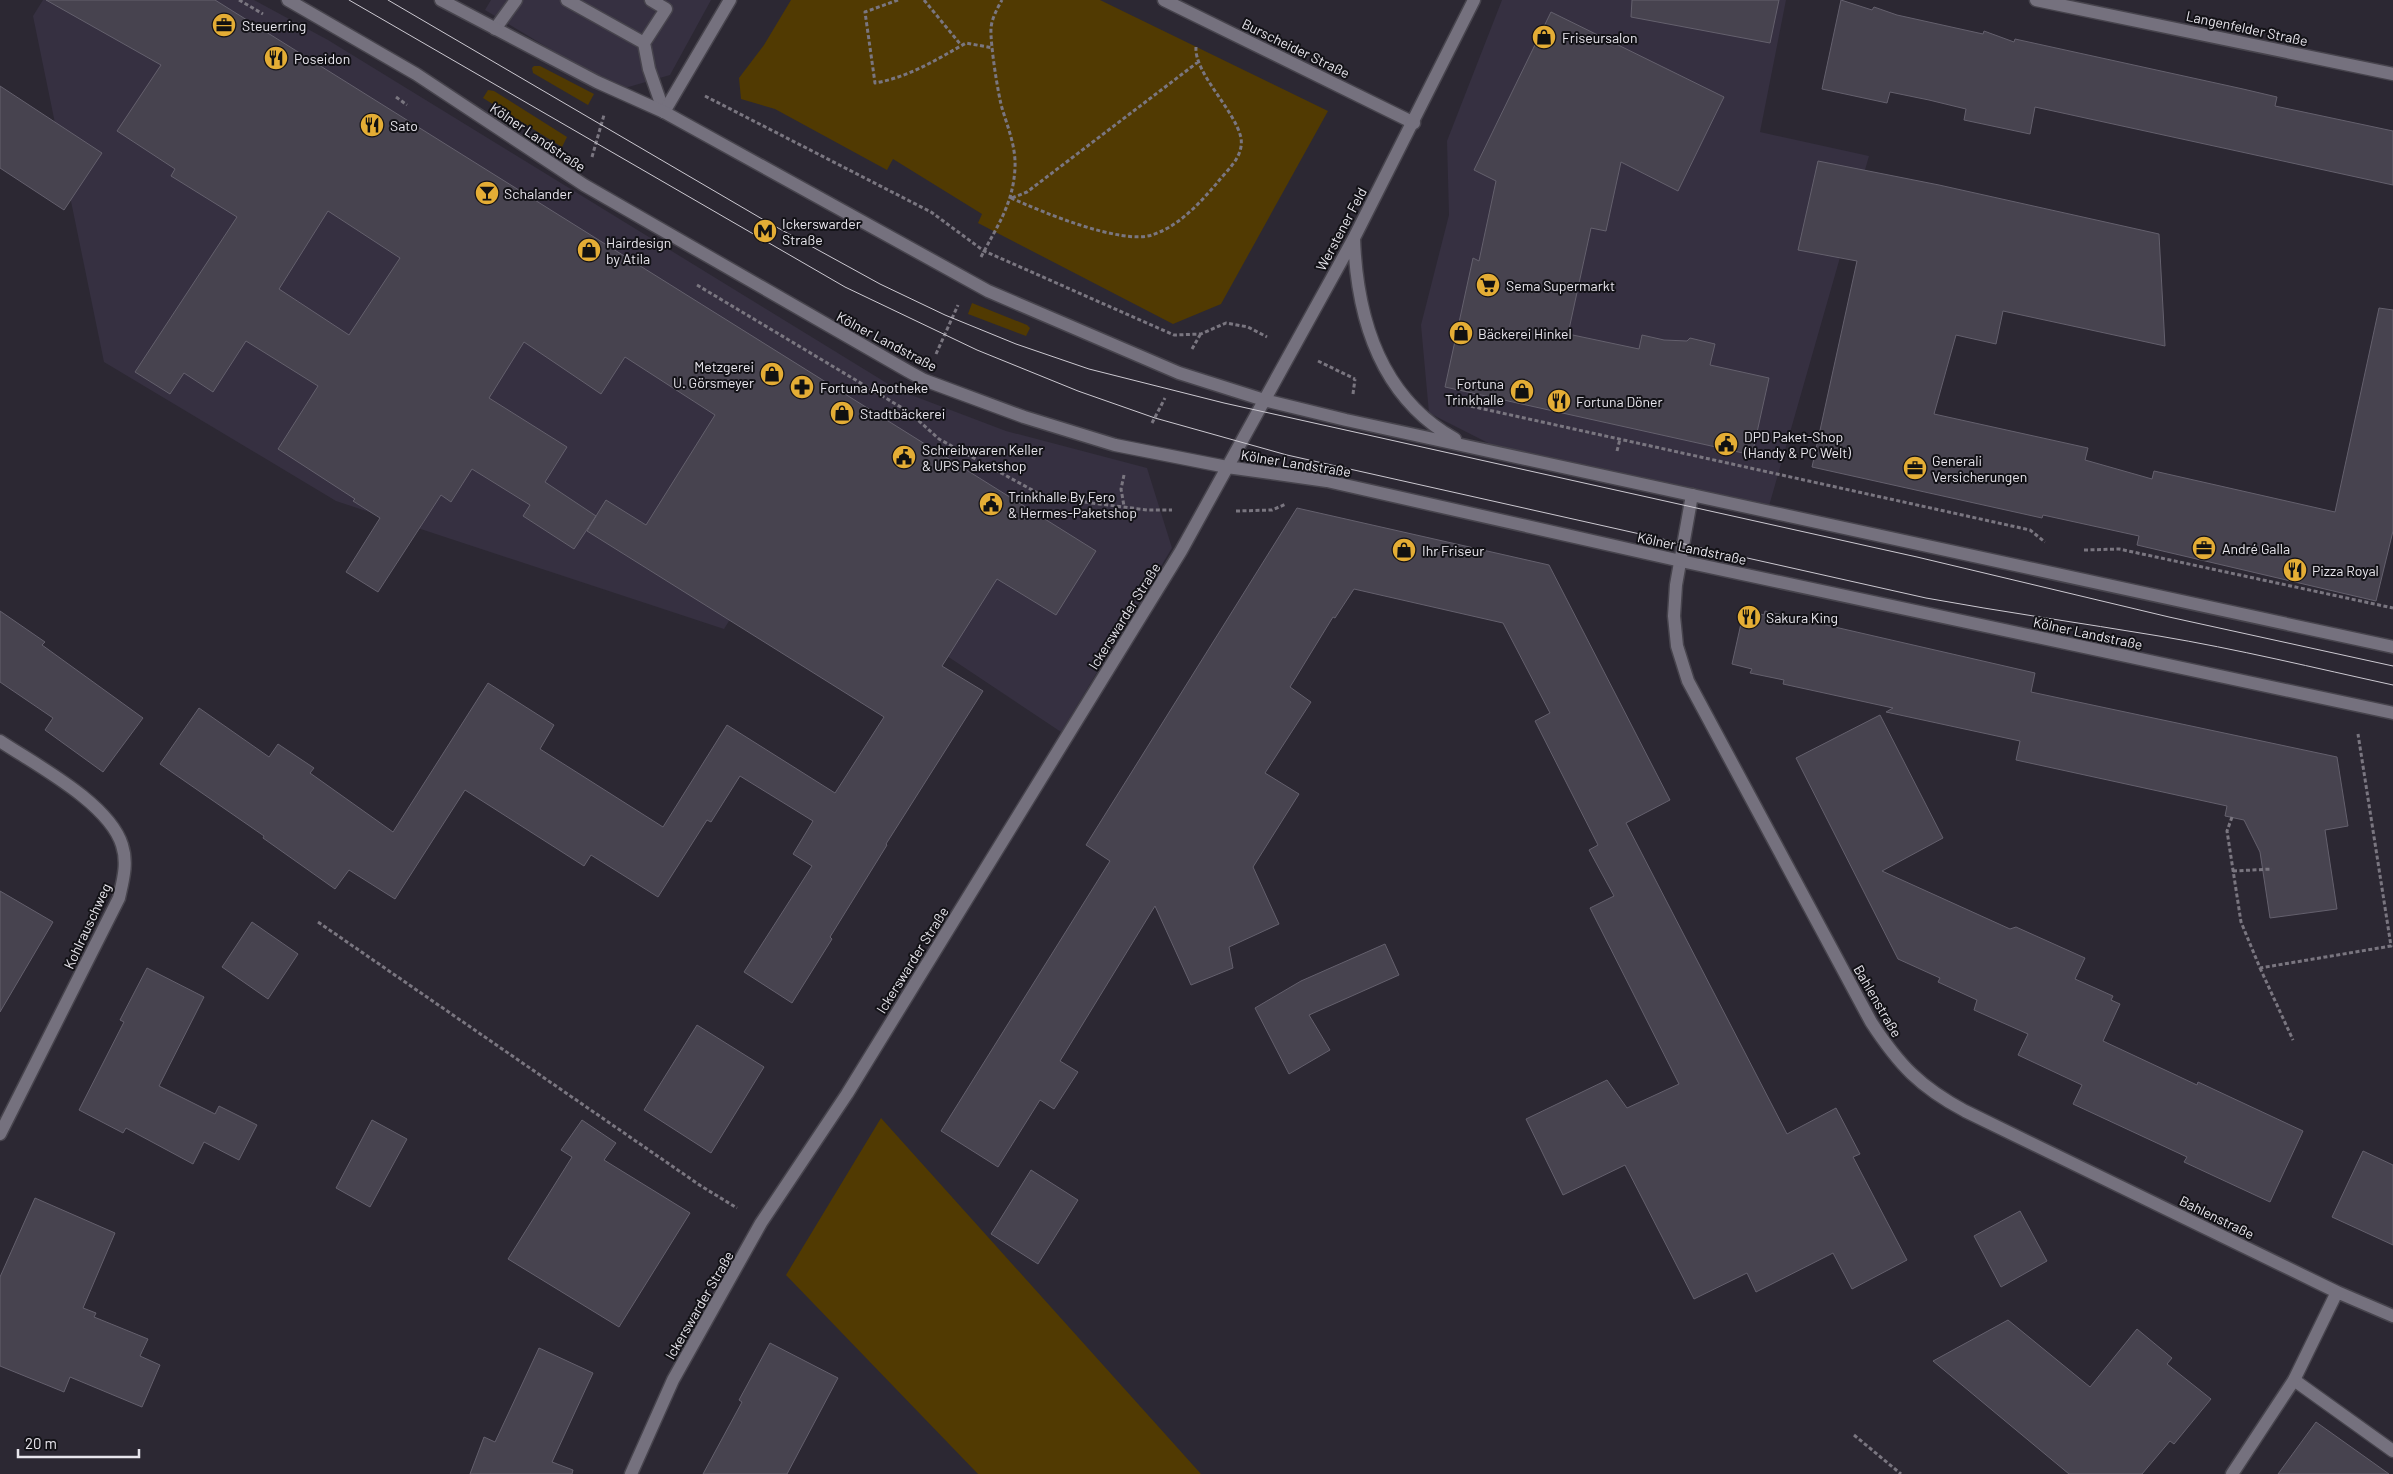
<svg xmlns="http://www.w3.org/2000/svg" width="2393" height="1474" viewBox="0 0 2393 1474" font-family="Barlow,sans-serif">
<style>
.built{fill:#363041}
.green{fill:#513a02}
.building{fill:#47434f;stroke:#64606d;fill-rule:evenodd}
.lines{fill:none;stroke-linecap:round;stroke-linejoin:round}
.service-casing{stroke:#47444d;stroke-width:15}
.minor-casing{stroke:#47444d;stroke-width:15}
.secondary-casing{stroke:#47444d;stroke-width:15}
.path{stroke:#7a7680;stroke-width:3;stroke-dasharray:4 2.5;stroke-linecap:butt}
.service{stroke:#75717e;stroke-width:12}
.minor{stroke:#75717e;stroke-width:12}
.secondary{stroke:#75717e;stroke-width:12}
.tram{stroke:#ccc9d1;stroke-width:1}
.labels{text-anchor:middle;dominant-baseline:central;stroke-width:4;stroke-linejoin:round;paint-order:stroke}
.poi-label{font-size:14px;fill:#e8e6ed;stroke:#131217;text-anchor:start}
.street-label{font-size:14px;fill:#e8e6ed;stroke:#131217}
</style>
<rect width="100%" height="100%" fill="#2c2833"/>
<path class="built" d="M43,0H254L328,40L898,390L1006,431L1147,468L1172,548L1061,732L929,644L774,549L724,629L336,501L104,362L33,16Z
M491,0H711L670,75L618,90L485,10Z
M1502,0H1786L1760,132L1869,156L1769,506L1496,447L1429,413L1421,325L1449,215L1447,141Z"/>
<path class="green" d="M791,0H1100L1328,111L1221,304L1173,324L978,223L982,214L893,159L887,170L775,109L741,99L739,78L764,45Z
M534,66H540L594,94L588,105L533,73L532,68Z
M488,90L494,91L567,137L562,147L483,98Z
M972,303L1027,325L1030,328L1026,336L968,314Z
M881,1118L1201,1474H978L786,1275Z"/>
<path class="building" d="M46,0H215L1096,551L1056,615L997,579L942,666L983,691L886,844L887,845L830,937L832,939L792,1003L744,972L812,866L793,854L813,821L740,776L711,822L707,820L658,897L591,855L584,866L465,790L395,899L349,870L335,889L263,838L264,836L160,764L199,708L269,757L278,744L314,768L310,773L393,832L488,683L554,725L540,749L663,827L727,725L835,793L884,717L587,531L596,516L574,549L523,516L530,505L472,469L451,502L441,495L378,592L346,572L380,518L353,501L355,499L278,449L318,386L246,341L213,392L184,373L170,394L135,372L237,217L171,176L175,169L117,131L161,65ZM328,211L400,258L349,335L279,289ZM524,342L601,394L625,357L715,415L646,525L606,500L596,516L545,482L567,447L489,398Z
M1632,0H1779L1770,43L1631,17Z
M1841,0L1872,10L1874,7L1897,15L1983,34L1984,31L2014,42L2015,39L2243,89L2277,97L2275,106L2393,131V185L2035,107L2030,134L1964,120L1966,109L1929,100L1890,92L1887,103L1822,89Z
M1551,12L1724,97L1678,191L1621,162L1606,231L1591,228L1568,334L1639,349L1642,335L1664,340L1687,341L1690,338L1715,344L1710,365L1769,378L1752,455L1445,387L1473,258L1479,261L1496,181L1474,170Z
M0,86L102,153L64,210L0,168Z
M1818,161L1939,185L2159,234L2165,346L2003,311L1996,344L1956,335L1934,414L2088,448L2085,460L2152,479L2154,471L2335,512L2379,308L2393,310V531L2376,601L2137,545L2139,536L2043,515L2042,518L1812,467L1857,261L1798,250Z
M1297,508L1549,565L1670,800L1626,823L1787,1134L1836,1108L1860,1154L1853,1157L1907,1260L1852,1289L1833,1253L1756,1292L1747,1273L1694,1299L1625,1165L1563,1195L1526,1119L1607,1080L1627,1108L1679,1084L1590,908L1614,896L1589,850L1598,845L1535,721L1550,713L1503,623L1354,589L1335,618L1333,617L1290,687L1311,702L1265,773L1299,794L1253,867L1279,924L1229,947L1233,968L1191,985L1155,906L1060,1061L1078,1072L1054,1109L1040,1100L998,1167L941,1131L1110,861L1086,845Z
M1744,610L1764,615L1765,611L2035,673L2031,692L2337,757L2348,826L2325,830L2337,909L2270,918L2260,852L2244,820L2225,816L2227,806L2016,760L2020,741L1886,712L1893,708L1783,684L1784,680L1750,673L1752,669L1732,664Z
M0,611L45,642L42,645L143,718L103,772L45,730L53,718L0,682Z
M1880,715L1943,838L1882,871L2010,929L2016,927L2085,958L2075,979L2113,996L2111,1000L2120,1004L2103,1041L2197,1085L2198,1082L2303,1131L2270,1202L2184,1162L2187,1157L2073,1104L2082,1085L2018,1055L2028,1034L1974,1010L1977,1000L1938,982L1940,978L1898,959L1796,758Z
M0,891L53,922L0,1012Z
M252,922L298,954L268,999L222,967Z
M1385,944L1399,975L1309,1015L1330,1050L1289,1074L1255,1008L1301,981Z
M147,968L204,997L159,1086L215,1114L219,1106L257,1125L239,1160L204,1142L193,1164L126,1128L123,1133L79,1110L124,1022L120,1020Z
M697,1025L764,1067L711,1153L644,1110Z
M372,1120L407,1139L370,1207L336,1188Z
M582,1120L616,1143L604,1160L690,1213L619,1327L508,1259L572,1157L561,1150Z
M2363,1151L2393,1165V1245L2332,1217Z
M1031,1170L1078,1200L1038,1264L991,1234Z
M35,1198L115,1233L83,1308L96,1313L94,1317L148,1339L140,1356L160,1365L142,1407L70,1377L64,1392L0,1366V1277Z
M2020,1211L2047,1261L2001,1287L1974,1236Z
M2008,1320L2090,1387L2137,1329L2172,1358L2167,1364L2211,1399L2174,1444L2170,1441L2142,1474H2069L1933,1361Z
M770,1343L838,1378L787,1474H703L742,1402L739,1400Z
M539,1348L593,1373L552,1462L573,1470L572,1474H470L484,1437L495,1442Z
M2316,1422L2389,1474H2278Z"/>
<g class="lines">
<g class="service-casing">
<path id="service" d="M567,0L644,43L649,69L664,112
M495,29L516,0
M644,43L666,9L651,0
M2294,1380L2393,1451"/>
</g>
<g class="minor-casing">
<path id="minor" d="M1164,0L1414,123
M2036,0L2393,74
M664,112L730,0
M1692,495L1676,585L1674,616L1677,646L1688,681L1871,1022C1899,1065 1920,1087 1965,1111L2337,1292L2393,1316
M0,741C36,765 109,803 122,845C128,863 123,880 119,898L0,1134
M2232,1474L2294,1380L2337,1292"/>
</g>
<g class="secondary-casing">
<path id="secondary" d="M288,0L416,74L584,185L906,370L924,380L1024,417L1115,445L1227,467L1327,481L1681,561L2393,713
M441,0L597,82L664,112L988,291L1179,373L1264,400L1346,420L2393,647
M1354,239C1357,319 1380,397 1455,439
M631,1474L673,1380L761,1223L847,1094L1181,551L1354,238L1474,0"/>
</g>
<path class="path" d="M239,0L263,14
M898,0L865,12L875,83C909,77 936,60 966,43L993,48
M924,0L961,45
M705,96L931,212L984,251L1174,335L1201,334L1226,323L1248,327L1267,337
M396,97L407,105
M592,157L604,115
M1011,198C1042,212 1121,245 1152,235C1179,226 1199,204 1217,183C1227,170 1244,157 1241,138C1235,110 1194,73 1196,47
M1012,198L1027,192L1198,62
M981,257C997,226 1013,205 1015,168C1016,147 1008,128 1002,108C998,94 990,43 991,28C992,18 997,9 1002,0
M697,285L909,412L939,439L1045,497L1147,510H1172
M1192,349L1200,335
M936,354L958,305
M1318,361L1355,379
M1353,394L1355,379
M1452,402L2030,530L2045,542
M1152,423L1165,398
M1617,451L1620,439
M1124,475L1121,489L1124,506
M1236,511L1272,510L1286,504
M2084,550L2119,549L2393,608
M2232,817L2227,831L2241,922L2260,968L2391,946L2358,734
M2233,871L2272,869
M318,922L701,1186L737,1208
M2260,968L2293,1040
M1854,1435L1901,1474"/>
<use href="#service" class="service"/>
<use href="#minor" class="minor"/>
<use href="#secondary" class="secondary"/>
<path class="tram" d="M349,0L845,287L977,350L1078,391L1155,418L1287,455L1926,598C2003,612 2081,623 2159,636C2237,649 2315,668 2393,685
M388,0L769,223L880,284L945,315L1016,344L1089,369L1224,403L1917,557L2169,617L2393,666"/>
</g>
<defs>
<g id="office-disc" transform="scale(1.25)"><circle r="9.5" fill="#e4ad35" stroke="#131217"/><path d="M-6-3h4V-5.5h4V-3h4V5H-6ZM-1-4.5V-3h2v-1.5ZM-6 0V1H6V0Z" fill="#111"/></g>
<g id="shop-disc" transform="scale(1.25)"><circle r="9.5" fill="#e4ad35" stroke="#131217"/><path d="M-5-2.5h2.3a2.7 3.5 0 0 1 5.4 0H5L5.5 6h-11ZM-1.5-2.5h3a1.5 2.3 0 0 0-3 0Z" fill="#111"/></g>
<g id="restaurant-disc" transform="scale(1.25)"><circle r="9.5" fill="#e4ad35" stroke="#131217"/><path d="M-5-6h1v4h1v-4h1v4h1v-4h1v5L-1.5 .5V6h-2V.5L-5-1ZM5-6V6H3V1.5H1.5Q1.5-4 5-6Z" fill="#111"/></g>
<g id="bar-disc" transform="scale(1.25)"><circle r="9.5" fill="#e4ad35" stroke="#131217"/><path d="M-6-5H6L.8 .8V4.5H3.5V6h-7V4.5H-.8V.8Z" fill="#111"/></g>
<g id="metro-disc" transform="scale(1.25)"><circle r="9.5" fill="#e4ad35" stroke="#131217"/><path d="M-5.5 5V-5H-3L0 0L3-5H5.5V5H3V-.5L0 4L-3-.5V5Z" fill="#111"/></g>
<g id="supermarket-disc" transform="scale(1.25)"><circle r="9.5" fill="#e4ad35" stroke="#131217"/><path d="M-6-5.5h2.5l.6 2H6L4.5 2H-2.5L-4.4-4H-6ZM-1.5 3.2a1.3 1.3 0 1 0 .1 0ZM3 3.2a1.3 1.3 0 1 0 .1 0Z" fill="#111"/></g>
<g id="pharmacy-disc" transform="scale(1.25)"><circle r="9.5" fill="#e4ad35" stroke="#131217"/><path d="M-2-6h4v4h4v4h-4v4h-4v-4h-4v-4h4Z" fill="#111"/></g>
<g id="civic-disc" transform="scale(1.25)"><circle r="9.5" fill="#e4ad35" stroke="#131217"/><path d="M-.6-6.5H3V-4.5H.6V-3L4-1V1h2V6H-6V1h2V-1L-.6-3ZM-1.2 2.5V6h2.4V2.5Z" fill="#111"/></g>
</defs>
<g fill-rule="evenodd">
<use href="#office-disc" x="224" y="25"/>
<use href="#shop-disc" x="1544" y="37"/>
<use href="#restaurant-disc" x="276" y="58"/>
<use href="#restaurant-disc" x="372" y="125"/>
<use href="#bar-disc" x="487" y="193"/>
<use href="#metro-disc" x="765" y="231"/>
<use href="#shop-disc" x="589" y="250"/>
<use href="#supermarket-disc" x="1488" y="285"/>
<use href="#shop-disc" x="1461" y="333"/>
<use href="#shop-disc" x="772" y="374"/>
<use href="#pharmacy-disc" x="802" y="387"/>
<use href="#shop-disc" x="1522" y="391"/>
<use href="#restaurant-disc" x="1559" y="401"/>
<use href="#shop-disc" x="842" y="413"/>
<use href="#civic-disc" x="1726" y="444"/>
<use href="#civic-disc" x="904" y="457"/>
<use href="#office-disc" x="1915" y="468"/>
<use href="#civic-disc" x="991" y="504"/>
<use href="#office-disc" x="2204" y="548"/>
<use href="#shop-disc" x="1404" y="550"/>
<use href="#restaurant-disc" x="2295" y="570"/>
<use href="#restaurant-disc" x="1749" y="617"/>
</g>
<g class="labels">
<g class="poi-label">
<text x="242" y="25">Steuerring</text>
<text x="1562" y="37">Friseursalon</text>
<text x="294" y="58">Poseidon</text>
<text x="390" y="125">Sato</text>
<text x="504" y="193">Schalander</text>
<text x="782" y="223">Ickerswarder<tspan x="782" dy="16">Straße</tspan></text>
<text x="606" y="242">Hairdesign<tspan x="606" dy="16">by Atila</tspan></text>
<text x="1506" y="285">Sema Supermarkt</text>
<text x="1478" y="333">Bäckerei Hinkel</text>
<text x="754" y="366" text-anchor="end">Metzgerei<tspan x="754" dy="16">U. Görsmeyer</tspan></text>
<text x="1504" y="383" text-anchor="end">Fortuna<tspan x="1504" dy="16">Trinkhalle</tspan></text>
<text x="820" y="387">Fortuna Apotheke</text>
<text x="1576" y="401">Fortuna Döner</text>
<text x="860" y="413">Stadtbäckerei</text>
<text x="1744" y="436">DPD Paket-Shop<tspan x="1744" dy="16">(Handy &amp; PC Welt)</tspan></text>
<text x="922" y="449">Schreibwaren Keller<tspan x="922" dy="16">&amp; UPS Paketshop</tspan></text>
<text x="1932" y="460">Generali<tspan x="1932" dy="16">Versicherungen</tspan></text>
<text x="1008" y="496">Trinkhalle By Fero<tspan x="1008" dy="16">&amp; Hermes-Paketshop</tspan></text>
<text x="2222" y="548">André Galla</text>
<text x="1422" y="550">Ihr Friseur</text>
<text x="2312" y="570">Pizza Royal</text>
<text x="1766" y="617">Sakura King</text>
</g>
<g class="street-label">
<text transform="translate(2247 28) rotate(12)">Langenfelder Straße</text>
<text transform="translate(1296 48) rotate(26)">Burscheider Straße</text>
<text transform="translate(538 137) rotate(34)">Kölner Landstraße</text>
<text transform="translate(1341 229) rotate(-62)">Werstener Feld</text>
<text transform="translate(887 341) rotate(28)">Kölner Landstraße</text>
<text transform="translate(1296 463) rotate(9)">Kölner Landstraße</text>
<text transform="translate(1692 548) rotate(12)">Kölner Landstraße</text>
<text transform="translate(1124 616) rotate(-58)">Ickerswarder Straße</text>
<text transform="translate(2088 633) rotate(12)">Kölner Landstraße</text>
<text transform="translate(87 926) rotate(-65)">Kohlrauschweg</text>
<text transform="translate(912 960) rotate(-58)">Ickerswarder Straße</text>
<text transform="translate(1878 1001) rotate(60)">Bahlenstraße</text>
<text transform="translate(2217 1217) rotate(26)">Bahlenstraße</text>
<text transform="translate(699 1305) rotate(-60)">Ickerswarder Straße</text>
</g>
</g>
<path d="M18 1449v8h121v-8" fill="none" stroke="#e8e6ed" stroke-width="2.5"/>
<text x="25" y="1449" font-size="15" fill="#e8e6ed" stroke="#131217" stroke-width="4" paint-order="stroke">20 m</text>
</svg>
